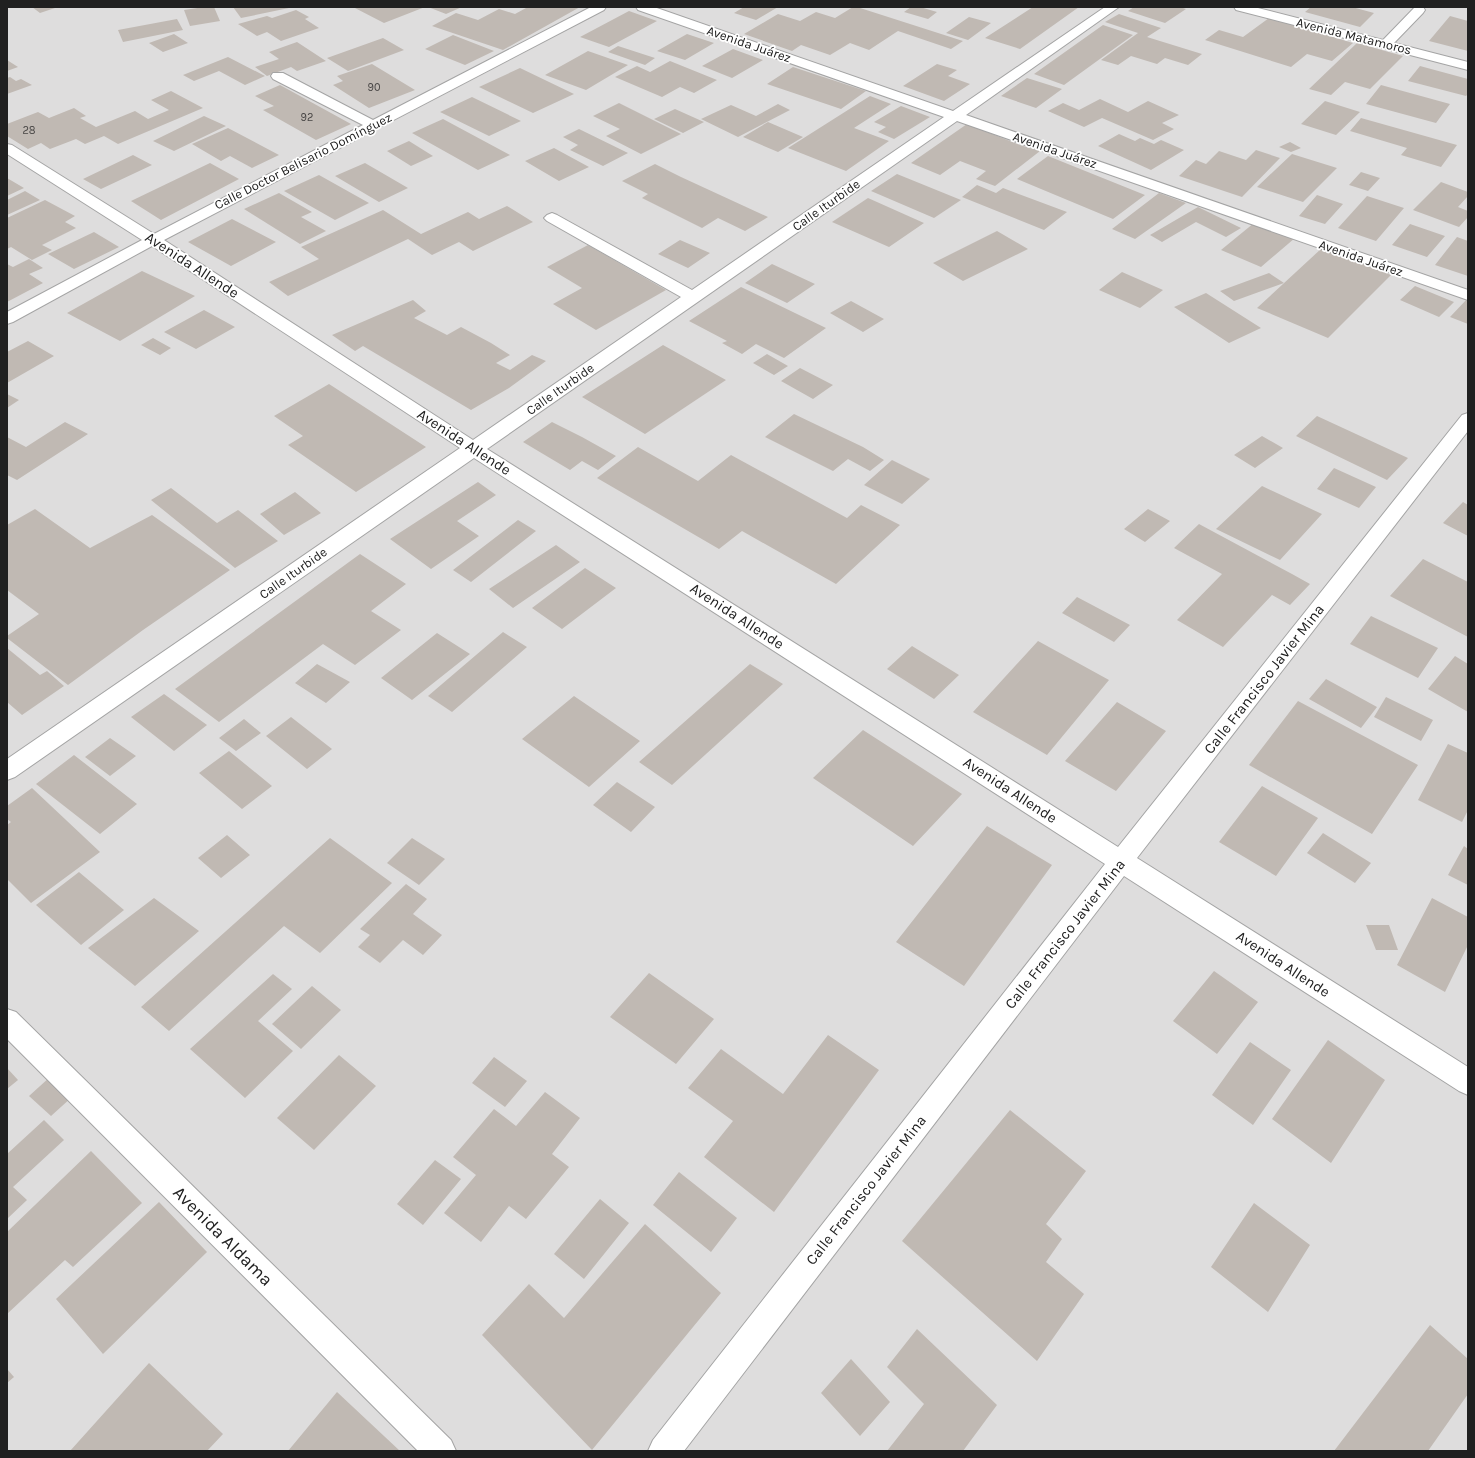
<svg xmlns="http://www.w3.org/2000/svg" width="1475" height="1458" viewBox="0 0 1475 1458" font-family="Karla,sans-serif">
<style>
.residential{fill:#dedddd}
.building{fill:#c0b9b3}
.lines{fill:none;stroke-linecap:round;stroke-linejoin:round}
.minor-casing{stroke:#a4a4a4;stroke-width:2}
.minor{fill:#fff;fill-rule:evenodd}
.labels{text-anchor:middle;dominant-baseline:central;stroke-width:3.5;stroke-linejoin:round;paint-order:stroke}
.far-number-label{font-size:11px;fill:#484645}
.far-street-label{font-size:13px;fill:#202020;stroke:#fff}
.street-label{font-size:15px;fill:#202020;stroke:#fff}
.near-street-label{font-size:18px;fill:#202020;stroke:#fff}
</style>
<rect width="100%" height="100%" fill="#efede7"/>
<path class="residential" d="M7,7H1468V1451H7Z"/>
<path class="building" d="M32,7H58L40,13Z
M204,7H214L220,21L190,26L184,10Z
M233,7H289V8L241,18Z
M353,7H425L384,23Z
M428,7H462L446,14Z
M524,7H580L503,50L432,26L456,13L478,20L499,9L515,14L526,8Z
M744,7H778L756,20L734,13Z
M853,7H857L963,41L951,49L898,31L869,50L850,43L830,55L801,45L792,51L744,34L778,14L800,21L816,12L835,18Z
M911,7H920L937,12L928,19L904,12Z
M1033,7H1079L1020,49L985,38Z
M1134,7H1180L1186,9L1165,23L1128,11Z
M1311,7H1352L1374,13L1360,27L1305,12Z
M296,10L309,17L305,19L319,28L281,41L267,32L257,36L238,24L267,16L272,18Z
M629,11L657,21L609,47L580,37Z
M1119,14L1161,28L1147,37L1202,54L1188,65L1165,58L1157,64L1131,56L1118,65L1101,60L1138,33L1105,22Z
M1450,16L1468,21V51L1429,41Z
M969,17L991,23L968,40L946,33Z
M1269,18L1353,43L1332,61L1307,54L1291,67L1205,40L1219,30L1243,37Z
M177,19L183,30L123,42L118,30Z
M1103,25L1133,35L1064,85L1034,74Z
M174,34L188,43L163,52L149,43Z
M687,34L714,43L685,60L657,51Z
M453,35L494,51L465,65L425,49Z
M383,38L404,50L348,71L327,58Z
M297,42L326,61L297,71L291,67L267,76L255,67L279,59L269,52Z
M1357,43L1403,56L1370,89L1345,82L1331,95L1309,89Z
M618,46L655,58L645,65L608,52Z
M733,49L763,60L732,78L702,66Z
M588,51L628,65L586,90L545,75Z
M228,57L265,76L245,85L219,71L194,81L183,75Z
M7,60L18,67L7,71Z
M670,61L717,80L694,93L680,87L662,97L615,77L637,66L650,72Z
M372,64L415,90L369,108L333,85L343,81L337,76Z
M937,64L957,70L948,76L970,84L944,101L903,86Z
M1420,66L1468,79V94L1466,96L1408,81Z
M793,67L866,91L841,109L767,84Z
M520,68L574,94L533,113L479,87Z
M10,77L16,81L21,79L32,85L7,94V78Z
M1027,78L1062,89L1036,108L1001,96Z
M280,85L351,124L316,140L263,110L274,106L255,96Z
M1381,85L1450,104L1436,123L1366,104Z
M171,91L203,108L118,144L104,136L85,144L76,139L50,149L41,143L28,149L7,136V124L38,112L49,118L74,108L86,116L80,118L96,127L135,111L148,119L169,110L151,100Z
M870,96L891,104L854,128L889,141L846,171L788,148Z
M472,97L521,121L489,136L440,112Z
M1100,99L1128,112L1148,101L1179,115L1162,123L1174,129L1153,140L1102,118L1084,127L1048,111L1063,103L1079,110Z
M1325,101L1360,112L1336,135L1301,124Z
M619,103L681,134L641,154L606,136L620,129L593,116Z
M778,104L790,110L738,137L701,119L731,105L756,116Z
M901,106L930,117L894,139L878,132L886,127L874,122Z
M675,109L704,122L683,133L654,119Z
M204,116L226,126L174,151L153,141Z
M1361,118L1457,145L1441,167L1401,155L1407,148L1350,131Z
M443,119L510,155L478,170L412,133Z
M768,122L803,137L778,152L743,137Z
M967,124L1020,145L1040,151L995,186L976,179L986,171L960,161L940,175L911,163Z
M228,128L279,155L252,168L230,156L221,161L192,144Z
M579,129L628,153L603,166L570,150L578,145L563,137Z
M1119,134L1135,141L1140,138L1154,144L1161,140L1184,150L1151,170L1098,146Z
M409,141L433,156L411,166L387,151Z
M1290,142L1301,148L1291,152L1279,147Z
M554,148L589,167L559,181L525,161Z
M1256,150L1280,158L1242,197L1179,176L1196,160L1206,164L1219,151L1246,160Z
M1292,154L1337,168L1303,202L1257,187Z
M133,155L152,165L101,189L83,179Z
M1048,156L1145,195L1113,219L1017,179Z
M210,163L239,179L161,220L131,201Z
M365,163L408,188L379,202L335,176Z
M655,164L681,177L768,217L745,231L718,218L702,228L642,198L648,194L622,181Z
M1361,172L1380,178L1368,191L1349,185Z
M897,174L961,200L934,218L871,191Z
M319,175L369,203L335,220L284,191Z
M7,178L24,188L7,196Z
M1441,182L1468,192V196L1458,207L1468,211V217L1459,227L1413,210Z
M977,185L996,193L1003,188L1067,212L1044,230L962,197Z
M25,191L40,200L7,215V200Z
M279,193L312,212L301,217L326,231L300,244L244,209Z
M1159,193L1186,203L1135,239L1112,229Z
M1317,195L1343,204L1325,224L1299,216Z
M1367,196L1404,208L1376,241L1338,228Z
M868,198L924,223L889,247L832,222Z
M45,200L75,216L65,222L76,228L42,245L52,250L32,260L11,247L7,249V218Z
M507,206L533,222L473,251L459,242L432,255L408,239L288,296L269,282L319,259L301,247L383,210L421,234L468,212L479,219Z
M1198,207L1241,228L1226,237L1196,222L1162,242L1150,235Z
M232,219L276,242L231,266L188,242Z
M1254,223L1295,238L1261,267L1221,250Z
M1410,224L1445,236L1427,257L1392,245Z
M997,231L1028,249L963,281L933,263Z
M94,232L119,247L74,269L48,254Z
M1457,237L1468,241V276L1435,265Z
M680,240L710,253L688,268L658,254Z
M588,245L666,290L596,330L553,304L582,288L547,267Z
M1322,248L1391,275L1328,338L1257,308Z
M29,259L43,268L29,274L43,283L7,302V264L13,267Z
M772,264L815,284L787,303L745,283Z
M142,271L195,296L120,341L67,313Z
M1122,272L1163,290L1140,308L1099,290Z
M1269,273L1284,283L1234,301L1220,291Z
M1415,286L1454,302L1439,317L1400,300Z
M741,287L766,299L826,328L784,358L756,344L742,354L722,343L727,341L689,321Z
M1206,293L1261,328L1229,343L1174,307Z
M1468,298V324L1450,317Z
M413,300L426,311L414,318L447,335L461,327L491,343L510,355L496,363L510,370L532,355L546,361L509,388L471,410L363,346L355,351L332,335Z
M851,301L884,319L863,332L830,313Z
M204,310L235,327L196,349L164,332Z
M153,338L171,348L160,355L141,345Z
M28,341L54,356L7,383V352Z
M663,345L726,380L645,434L582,397Z
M767,354L788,366L774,375L753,363Z
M800,368L833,385L813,399L781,381Z
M329,384L426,447L356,492L288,445L303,436L274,416Z
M7,394L19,400L7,408Z
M794,414L863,447L884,460L870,471L848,459L833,471L765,437Z
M1317,416L1408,458L1387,480L1296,436Z
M65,422L88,434L17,480L7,475V437L26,447Z
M552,422L582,437L616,456L598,470L582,461L570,470L523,442Z
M1262,436L1283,448L1255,468L1234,455Z
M638,447L698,481L731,455L847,518L861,505L900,525L836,584L742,531L719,549L597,478Z
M892,460L930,479L902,504L864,485Z
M1334,468L1376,487L1359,508L1317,489Z
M478,482L496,495L457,521L479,536L431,569L390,539Z
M1262,486L1322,514L1280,560L1216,529Z
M171,488L217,523L238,510L278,541L235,568L151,500Z
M295,492L321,513L284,535L260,514Z
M1463,502L1468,505V536L1443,523Z
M35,509L90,548L152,515L230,570L143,630L68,685L7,638V636L39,614L7,590V525Z
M1148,509L1170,521L1145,542L1124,529Z
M518,520L536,531L471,582L453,570Z
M1199,524L1292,574L1310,584L1290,605L1272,595L1223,647L1177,620L1222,574L1174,548Z
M556,545L580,562L513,608L489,589Z
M360,554L406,584L371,611L401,630L355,665L323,644L219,722L175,689Z
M1423,559L1468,582V637L1390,596Z
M585,568L616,588L562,629L532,608Z
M1077,597L1130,625L1114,642L1062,613Z
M1371,616L1438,648L1418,678L1350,644Z
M503,632L527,647L452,712L428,696Z
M437,633L470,654L412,700L381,678Z
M1038,641L1109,680L1047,755L973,712Z
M912,646L959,675L934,699L887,669Z
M7,648L40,675L47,671L64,686L22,715L7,702Z
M1455,656L1468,664V712L1428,689Z
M317,664L350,682L326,703L295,683Z
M750,664L783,684L672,785L639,762Z
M1326,679L1377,707L1361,728L1309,699Z
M164,694L207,725L174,751L131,717Z
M574,696L640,741L589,787L522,739Z
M1386,697L1433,720L1421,741L1374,717Z
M1298,701L1418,765L1372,834L1249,765Z
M1117,702L1166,731L1116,791L1065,761Z
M291,717L332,749L307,769L266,736Z
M244,719L261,733L236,751L219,738Z
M863,730L962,794L913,846L813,778Z
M110,738L136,756L110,776L85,757Z
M1448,744L1468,753V810L1462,822L1418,800Z
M229,751L272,786L242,809L199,773Z
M74,755L137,804L100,834L36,784Z
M617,782L655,807L631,832L593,805Z
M1262,786L1318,818L1276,876L1219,842Z
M32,788L100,852L31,903L7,879V825L11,822L7,819V806Z
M987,826L1052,865L964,986L896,942Z
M1323,833L1371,863L1355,883L1307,853Z
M227,835L250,855L221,878L198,858Z
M330,838L392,883L320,953L284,926L169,1031L141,1007Z
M412,838L445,859L419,885L387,863Z
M1464,846L1468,849V885L1448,875Z
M79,872L124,910L81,945L36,905Z
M406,884L427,899L413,914L442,935L423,955L403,940L380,963L358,947L370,935L360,929Z
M154,898L199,931L135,986L88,948Z
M1432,898L1468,917V945L1445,992L1397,965Z
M1366,925H1389L1398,950H1376Z
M1214,971L1258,1002L1217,1054L1173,1021Z
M649,973L714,1019L676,1064L610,1017Z
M273,974L292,989L258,1021L293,1051L245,1098L190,1049Z
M312,986L341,1010L301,1049L272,1024Z
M828,1035L879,1070L774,1212L704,1157L733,1121L688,1088L721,1049L783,1094Z
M1328,1040L1385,1080L1331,1163L1272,1119Z
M1250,1042L1291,1070L1253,1125L1212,1095Z
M339,1055L376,1086L314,1150L277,1118Z
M494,1057L527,1081L505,1107L472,1083Z
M7,1068L18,1080L7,1089Z
M50,1077L72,1097L51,1116L29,1096Z
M545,1092L580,1118L552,1154L569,1167L526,1219L509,1206L481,1242L444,1213L476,1175L453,1157L494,1109L516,1126Z
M1010,1110L1086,1171L1046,1224L1062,1239L1046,1262L1084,1294L1037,1361L902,1241Z
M44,1120L64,1140L13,1187L27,1200L7,1219V1154Z
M91,1151L142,1203L73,1267L65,1260L7,1314V1232Z
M435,1160L461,1179L423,1225L397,1204Z
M679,1172L737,1218L711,1252L653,1205Z
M600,1199L629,1223L584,1279L554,1254Z
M159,1202L207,1252L103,1354L56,1299Z
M1254,1203L1310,1245L1268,1312L1211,1267Z
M645,1224L721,1293L592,1450L482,1335L529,1284L564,1318Z
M1430,1325L1468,1359V1394L1428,1451H1334Z
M917,1329L997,1405L963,1451H887L924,1404L887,1367Z
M851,1359L890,1402L860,1436L821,1393Z
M149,1363L223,1434L207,1451H70Z
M7,1369L14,1377L7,1383Z
M337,1392L400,1451H288Z"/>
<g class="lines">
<g class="minor-casing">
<path id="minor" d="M591,7H606L604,10L164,240L473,440L681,297L547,221L544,218L547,215L552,213L557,215L692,290L944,117L638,10L636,7H654L953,111L1105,7H1119L966,115L1468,290V300L957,121L487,449L1118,847L1462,415L1468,413V431L1137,858L1468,1067V1095L1459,1091L1124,876L684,1451H648L653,1440L1105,864L474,458L15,777L7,780V759L460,448L152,246L13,322L7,324V312L142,240L7,154V144L12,145L154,234L363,125L273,79L271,76L273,73H283L373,120Z
M1234,7H1254L1383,40L1415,7H1423L1425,10L1423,13L1394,43L1468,62V70L1236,10Z
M7,1009L16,1012L451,1440L456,1451H418L7,1039Z"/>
</g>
<use href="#minor" class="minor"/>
</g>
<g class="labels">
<g class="far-number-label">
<text x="374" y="87">90</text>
<text x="307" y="117">92</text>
<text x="29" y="130">28</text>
</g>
<g class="far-street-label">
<text transform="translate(1354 36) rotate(14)">Avenida Matamoros</text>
<text transform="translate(749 44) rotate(19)">Avenida Juárez</text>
<text transform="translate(1055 150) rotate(19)">Avenida Juárez</text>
<text transform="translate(303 161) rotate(-27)">Calle Doctor Belisario Domínguez</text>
<text transform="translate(826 205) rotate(-35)">Calle Iturbide</text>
<text transform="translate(1361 258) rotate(19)">Avenida Juárez</text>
<text transform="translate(560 389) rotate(-35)">Calle Iturbide</text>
<text transform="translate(293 573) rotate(-35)">Calle Iturbide</text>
</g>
<g class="street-label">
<text transform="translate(192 265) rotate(33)">Avenida Allende</text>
<text transform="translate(464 442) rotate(33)">Avenida Allende</text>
<text transform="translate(737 616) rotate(33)">Avenida Allende</text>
<text transform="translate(1264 679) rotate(-52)">Calle Francisco Javier Mina</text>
<text transform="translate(1010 790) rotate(33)">Avenida Allende</text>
<text transform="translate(1065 934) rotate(-52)">Calle Francisco Javier Mina</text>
<text transform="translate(1283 964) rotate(33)">Avenida Allende</text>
<text transform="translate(866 1190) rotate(-52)">Calle Francisco Javier Mina</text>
</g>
<g class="near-street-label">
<text transform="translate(223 1236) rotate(45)">Avenida Aldama</text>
</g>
</g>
<rect width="1475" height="1458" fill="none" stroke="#202020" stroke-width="16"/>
</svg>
